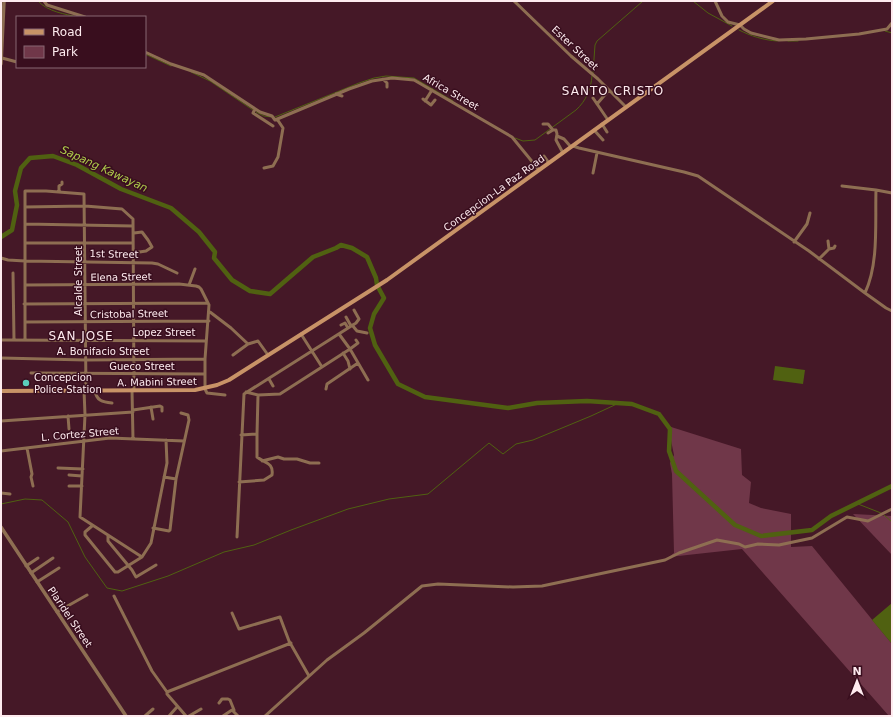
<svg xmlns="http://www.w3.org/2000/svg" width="893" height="717" viewBox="0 0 893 717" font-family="'DejaVu Sans',sans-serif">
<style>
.green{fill:#703749}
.water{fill:#506111}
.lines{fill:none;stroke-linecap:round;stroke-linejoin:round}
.stream{stroke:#506111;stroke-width:1}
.river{stroke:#506111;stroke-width:4.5}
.minor{stroke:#8e6e52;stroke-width:3}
.tertiary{stroke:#8e6e52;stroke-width:3.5}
.secondary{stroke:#c89367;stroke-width:4}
.poi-dot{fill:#5bcebc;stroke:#390e1e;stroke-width:1.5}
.labels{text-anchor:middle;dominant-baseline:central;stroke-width:3;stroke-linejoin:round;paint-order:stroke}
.street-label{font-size:10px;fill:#feebef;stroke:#390e1e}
.poi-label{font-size:10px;fill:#feebef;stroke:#390e1e;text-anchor:start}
.water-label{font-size:11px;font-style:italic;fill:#afce4c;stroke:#390e1e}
.quarter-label{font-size:12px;letter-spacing:1px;fill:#feebef;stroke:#390e1e}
</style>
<rect width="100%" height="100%" fill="#451827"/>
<path class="green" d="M668,426L741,449L742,475L751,482L749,503L761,508L791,514V547L812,546L892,644V716H889L742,549L669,557L674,553L672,474L670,463L674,455Z
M853,514L892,516V555Z"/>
<path class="water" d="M775,366L805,370L803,384L773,380Z
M892,603V644L872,620Z"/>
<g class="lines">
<path class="stream" d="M38,1C48,12 65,14 78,17
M693,1L708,13L732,26
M739,30C751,36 763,40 777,41
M885,31L892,33
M788,41H798
M145,54L171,66
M191,72L210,81L253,110
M593,73L595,45L597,41L643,1
M256,112L264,116L271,117
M275,117L359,83L374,78L386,76L414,78L453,101
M515,138L523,141L535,140L576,110C586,101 591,89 592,76
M1,504L25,499L42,500L68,522L85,557L107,588L122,591L168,576L224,552L254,545L291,530L348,509L389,499L428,494L489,443L503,454L516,444L533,440L591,416L619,403
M858,504L881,513
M884,515L892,522"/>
<path class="river" d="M1,237L12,230L17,205L15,191L21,168L30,158L53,156L77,165L121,189L171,208L199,232L215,252L214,258L232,280L250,291L270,294L313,257L336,248L341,245L352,248L367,257L376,278L377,285L384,298L374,314L370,328L375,345L398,384L425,397L508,408L537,403L587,401L632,404L659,414L670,429L669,451L676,471L735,525L761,536L812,530L831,516L892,486"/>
<path class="minor" d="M44,1L47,5L85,17
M514,1L571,56L598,79L626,107
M715,1L722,16L728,22L740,25L744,29L751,33L779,40L806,39L859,34L887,29L892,23
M145,52L171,64L204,75L260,112L272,116L275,120L349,89L372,81L392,78L414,80L512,137L539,170
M2,58L17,62
M383,79L387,83V87
M336,94L342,96
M593,98L608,120
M423,99L431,105L435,100
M425,101L432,90
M597,104L609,90
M255,109L253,113L273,126
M543,124H548L553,130
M602,124L607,132
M594,130L603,140
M548,133L553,130H556L557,134L556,140L563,153
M557,136L564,139L571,147
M573,146L579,148L684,172L698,176L809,251L865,293L886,308L892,311
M544,156L549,163
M264,168L273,166L278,157L283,128L277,119
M593,173L597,153
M842,186L876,190
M59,192V186L62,184V182
M25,207L85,206L122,209L133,219L134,390
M25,224L133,226
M828,241L829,249
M794,242L807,224L810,213
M25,243H133
M133,253L146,251L152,247L148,240L142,232L134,233
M1,258L8,260L25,261L152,263L158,264L177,273
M819,259L829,249L834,248L835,246
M13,273L14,340
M25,285L179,284L196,286L199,287L201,289L209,305L205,359V389L207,393L225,395
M189,285L195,269
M865,293C879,263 875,223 876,190L892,193
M24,304L208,303
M210,312L231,328L248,344L258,341L268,355
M346,317L351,326
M25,322L209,321
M341,325L345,323L348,328
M352,325L357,331L367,333
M301,334L322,367
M339,334L350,349L358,343L356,340
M1,340L206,341
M25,340V191H46L84,194L86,390
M343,353L348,361L350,369
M233,355L248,344
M1,358L86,360L205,359
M31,373L205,374
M269,379L273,386
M326,389L327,384L358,363
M84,390L85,415L80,517L142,557L151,543L167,463L166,440
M95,390C96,401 103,402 112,403
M132,390L133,439
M246,392L258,395L280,394L350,349L368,380
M151,407L153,419
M133,410L160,406L162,407V411
M68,416L69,429
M1,421L133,412
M241,435L257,434L258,395
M27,448L32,474L31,477L33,486
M1,451L110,438L184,441
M262,461L278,457L284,459H297L310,463H319
M58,468L83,469
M69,475L82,476
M164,477L176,479
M239,482L264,480L272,475C274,462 264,463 257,457V434
M69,486H82
M1,493L10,494
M92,526L85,532V535L115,572H118L142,557
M153,528L169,531L170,530L176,479L189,420L188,415L181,413
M108,536V541L132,570L136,577L156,565
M237,537L244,394L356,323L359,319L354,310
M26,566L38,558
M31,573L53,558
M37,582L59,568
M114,596L152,671L167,692
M57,612L87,595
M232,613L239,629L280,617L289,641L309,676
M219,703L222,699H228L230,700L234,710
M145,716L153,709
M169,716L177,707
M186,716L167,694V692L291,643
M189,716L201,709
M223,716L232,710L238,716
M265,716L327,660L364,633L422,586L438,584L513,587L542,586L665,560L679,553L717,540L739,544L745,547L758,544L779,545L812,538L847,517L868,521L892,509"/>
<path class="tertiary" d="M1,64L4,1
M1,527L126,716"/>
<path class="secondary" d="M1,391L195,390L217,385L229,380L387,280L773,1"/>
</g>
<circle class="poi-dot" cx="26" cy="383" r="4"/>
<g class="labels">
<g class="street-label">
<text transform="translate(575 48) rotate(43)">Ester Street</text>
<text transform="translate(451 92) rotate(30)">Africa Street</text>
<text transform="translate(494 193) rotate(-36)">Concepcion-La Paz Road</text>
<text transform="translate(114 254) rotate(1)">1st Street</text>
<text transform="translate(121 277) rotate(-1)">Elena Street</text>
<text transform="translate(78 281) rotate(-90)">Alcalde Street</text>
<text transform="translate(129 314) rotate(-1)">Cristobal Street</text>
<text x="164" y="332">Lopez Street</text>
<text x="103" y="351">A. Bonifacio Street</text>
<text x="142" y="366">Gueco Street</text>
<text transform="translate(157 382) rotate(-1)">A. Mabini Street</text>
<text transform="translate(80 434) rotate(-5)">L. Cortez Street</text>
<text transform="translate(70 617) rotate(56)">Plaridel Street</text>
</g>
<g class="poi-label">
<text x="34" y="377">Concepcion<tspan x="34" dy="12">Police Station</tspan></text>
</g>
<g class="water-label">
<text transform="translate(104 169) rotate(25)">Sapang Kawayan</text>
</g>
<g class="quarter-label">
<text x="613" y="91">SANTO CRISTO</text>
<text x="81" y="336">SAN JOSE</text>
</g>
</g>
<rect width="893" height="717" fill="none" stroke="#feebef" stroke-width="4"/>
<rect x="16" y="16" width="130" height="52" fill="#390e1e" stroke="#886672"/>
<rect x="24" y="29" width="20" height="6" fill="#c89367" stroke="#886672"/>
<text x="52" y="36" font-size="12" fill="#feebef">Road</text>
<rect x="24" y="46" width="20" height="12" fill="#703749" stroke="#886672"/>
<text x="52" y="56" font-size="12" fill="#feebef">Park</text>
<g transform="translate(857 681)" stroke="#390e1e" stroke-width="3" paint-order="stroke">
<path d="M0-3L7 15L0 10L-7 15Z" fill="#feebef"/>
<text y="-6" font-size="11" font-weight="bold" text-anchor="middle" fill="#feebef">N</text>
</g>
</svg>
